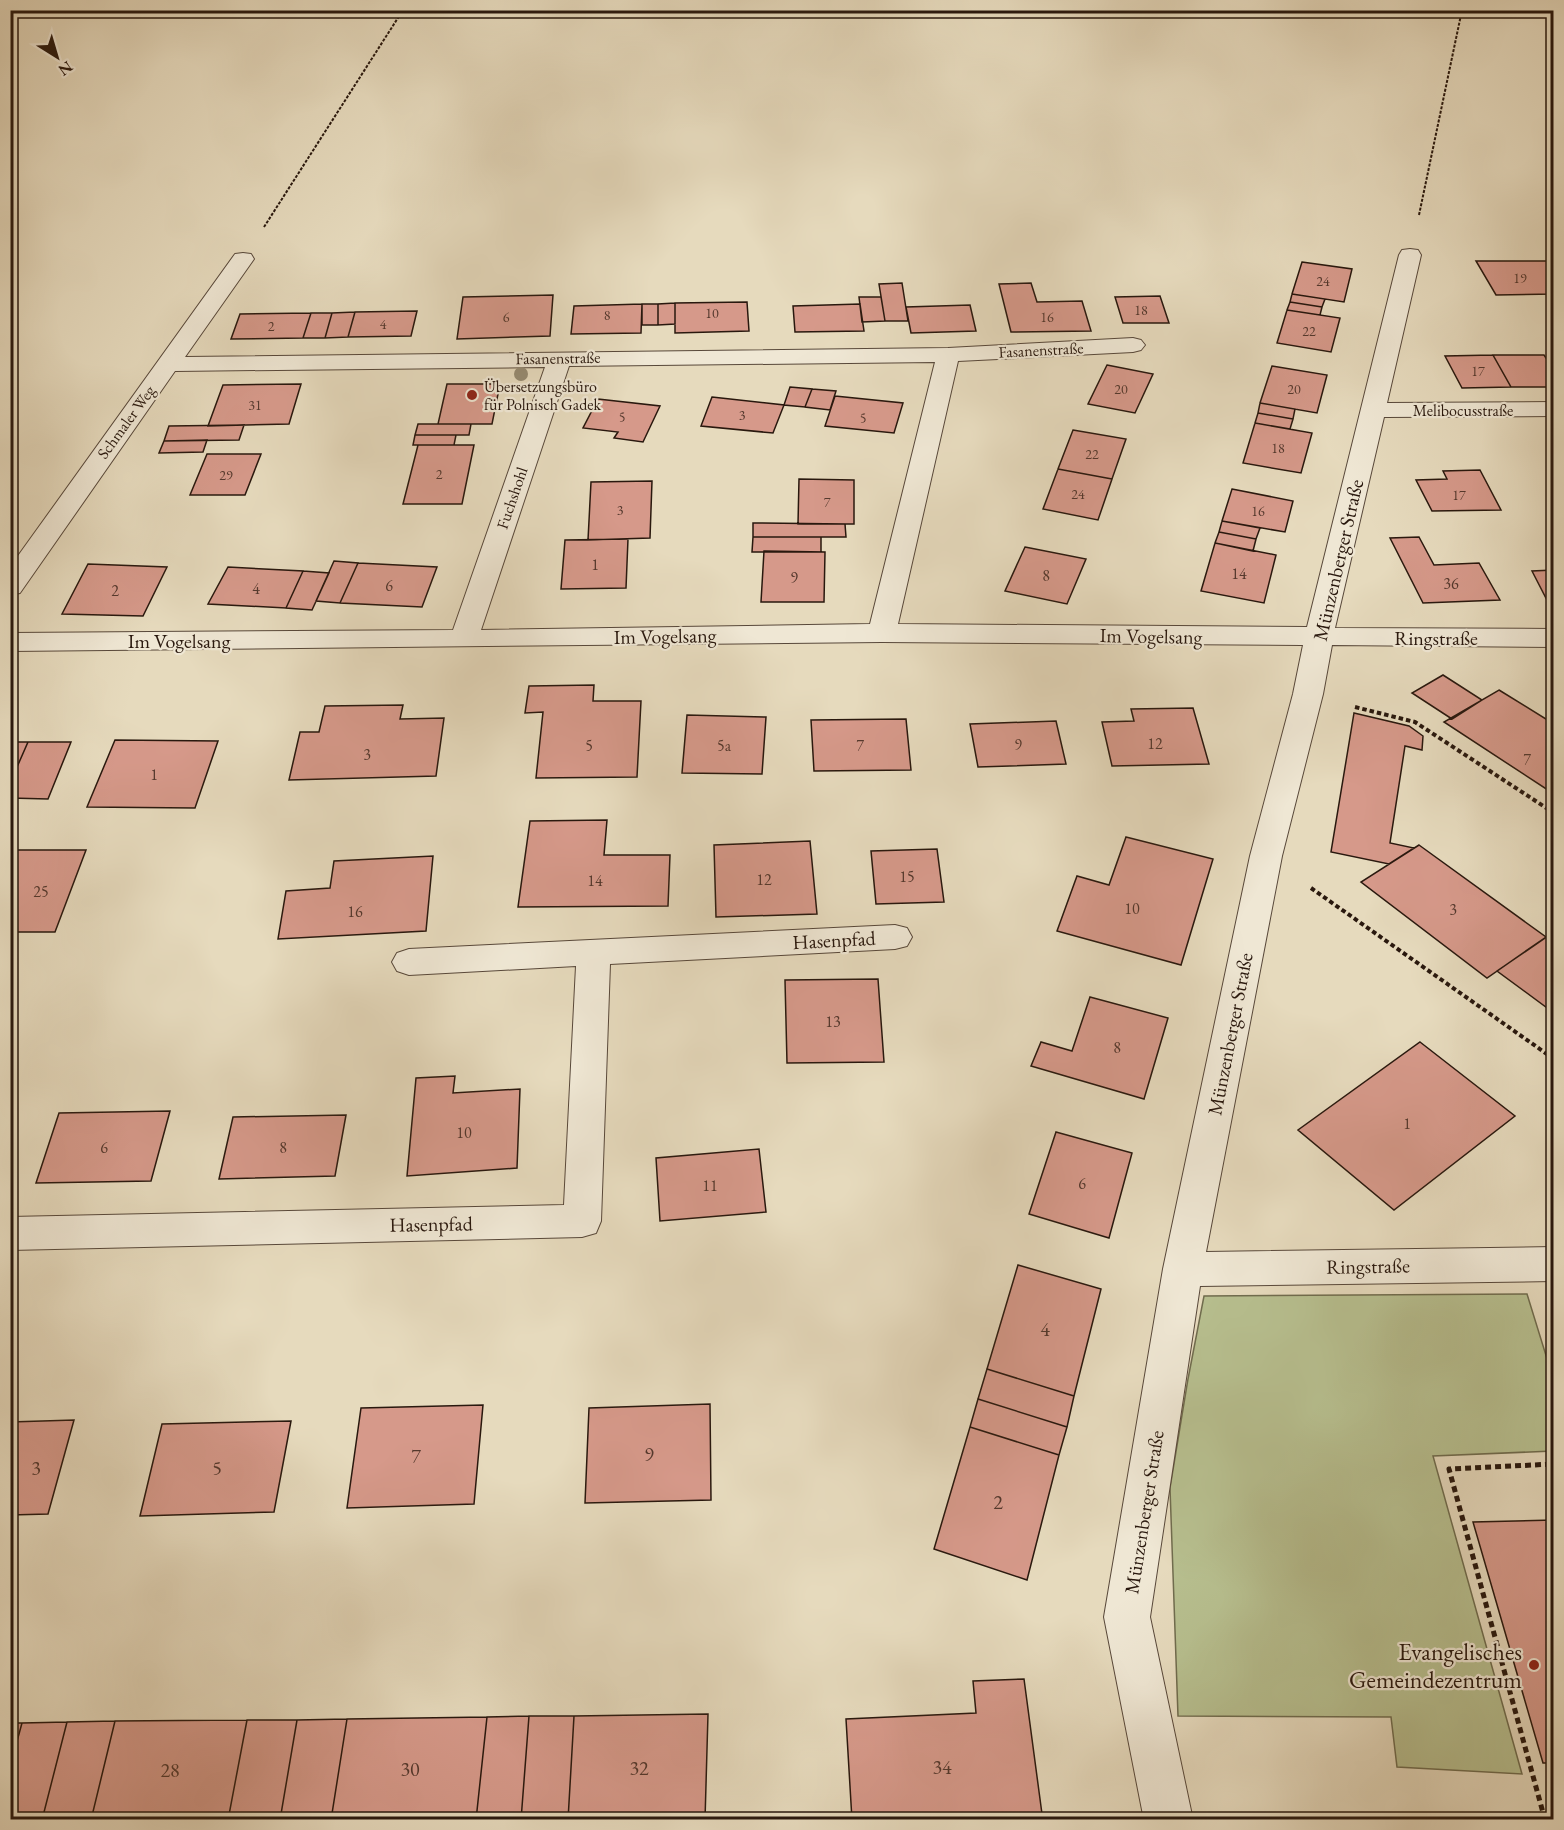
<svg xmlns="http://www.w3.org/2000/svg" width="1564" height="1830" viewBox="0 0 1564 1830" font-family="'EB Garamond',serif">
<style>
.green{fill:#b7bf8f;stroke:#706c4e;stroke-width:1.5}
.building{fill:#d6998a;stroke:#29180e;stroke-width:1.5}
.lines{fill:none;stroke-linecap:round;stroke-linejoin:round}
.minor-casing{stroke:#58483a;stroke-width:2}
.path-far2{stroke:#29180e;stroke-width:2;stroke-dasharray:3 1.5;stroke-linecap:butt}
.path-far1{stroke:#29180e;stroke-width:4;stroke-dasharray:4.5 3;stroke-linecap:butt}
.path{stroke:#29180e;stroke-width:5;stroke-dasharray:6 4;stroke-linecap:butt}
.minor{fill:#efe7d4;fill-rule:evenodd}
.tree{fill:#968b72}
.poi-dot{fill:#8f2418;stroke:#efe7d4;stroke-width:2}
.labels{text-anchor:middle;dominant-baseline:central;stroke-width:4.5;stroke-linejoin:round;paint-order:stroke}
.far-number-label{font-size:14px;fill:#54382d}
.far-street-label{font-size:16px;fill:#29180e;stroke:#efe7d4}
.far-poi-label{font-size:16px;fill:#29180e;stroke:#efe7d4;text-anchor:start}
.number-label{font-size:16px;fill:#54382d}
.street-label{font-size:20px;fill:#29180e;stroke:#efe7d4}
.near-number-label{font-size:20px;fill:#54382d}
.near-poi-label{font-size:24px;fill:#29180e;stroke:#efe7d4;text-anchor:end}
</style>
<rect width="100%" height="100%" fill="#e6dabd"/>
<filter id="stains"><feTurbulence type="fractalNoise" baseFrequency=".00333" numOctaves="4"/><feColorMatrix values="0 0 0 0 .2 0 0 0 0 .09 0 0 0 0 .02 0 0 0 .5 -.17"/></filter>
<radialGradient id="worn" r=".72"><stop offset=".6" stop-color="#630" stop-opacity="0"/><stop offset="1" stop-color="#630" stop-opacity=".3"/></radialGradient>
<path class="green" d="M1527,1294L1553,1378V1451L1433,1456L1522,1774L1397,1767L1391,1717L1178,1716L1170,1488L1188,1379L1204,1296Z"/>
<path class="building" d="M1476,261H1554V294L1496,295Z
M1302,262L1352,269L1344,302L1292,294Z
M902,283L908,321H885L879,284Z
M1031,283L1037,302L1082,301L1091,331L1011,332L999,284Z
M1292,294L1325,299L1322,307L1290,302Z
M553,295L550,336L457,339L463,297Z
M1160,296L1169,323H1123L1115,297Z
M859,297H881L885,321L862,322Z
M747,302L749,331L675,333V303Z
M1290,302L1322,307L1320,315L1287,310Z
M675,303V324L658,325V304Z
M642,304H658V325H642Z
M642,304L641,333L571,334L574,306Z
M860,304L864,331L795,332L793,306Z
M970,305L976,331L911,333L906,307Z
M1287,310L1340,318L1331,352L1277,343Z
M417,311L411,336L348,337L355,312Z
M355,312L348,337L325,338L332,313Z
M311,313H332L325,338H303Z
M311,313L303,338L231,339L240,314Z
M1493,355H1544L1554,370V387H1511Z
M1493,355L1511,387L1462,388L1445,356Z
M1107,365L1153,374L1135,413L1088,404Z
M1272,366L1327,375L1317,413L1260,403Z
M301,384L289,424L208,426L223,385Z
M447,384H500L492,424H438Z
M790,387L812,389L805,407L784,405Z
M812,389L836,391L830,410L805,407Z
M835,396L903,403L894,433L825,426Z
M712,397L784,405L773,433L701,426Z
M598,399L660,406L643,442L614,438L618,432L583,428Z
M1260,403L1295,409L1293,419L1258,413Z
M1258,413L1293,419L1290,429L1255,423Z
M1255,423L1312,433L1301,473L1243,463Z
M418,424H471L469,435H415Z
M244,425L239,440L164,441L169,426Z
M1073,430L1126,439L1112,479L1058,469Z
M415,435H456L454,445H413Z
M207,440L203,452L159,453L164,441Z
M418,445H474L462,504H403Z
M207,454H261L245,495H190Z
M1058,469L1112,479L1098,520L1043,509Z
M1480,470L1501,510L1432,511L1416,480L1447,479L1443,471Z
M799,479L854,480V524H798Z
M652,481L650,538L588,540L591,482Z
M1232,489L1293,501L1285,532L1222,521Z
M1222,521L1260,528L1256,539L1219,532Z
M753,523L845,524L846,537H753Z
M1219,532L1256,539L1253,551L1215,543Z
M753,537H821V552H752Z
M1419,537L1434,565L1479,563L1500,600L1423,603L1390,538Z
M628,539L626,588L561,589L565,540Z
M1215,543L1276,555L1264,603L1201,591Z
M1025,547L1086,559L1067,604L1005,591Z
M764,551L825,552L824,602H761Z
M334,561L358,563L340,603L316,601Z
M358,563L437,567L422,607L340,603Z
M88,564L167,567L143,616L62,614Z
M228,567L303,571L286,608L208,604Z
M1554,570V606H1550L1532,571Z
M303,571L329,573L312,610L286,608Z
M1443,675L1482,700L1452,719L1412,693Z
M594,685L593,701H641L637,777L536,778L543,712L525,713L529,686Z
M1499,690L1554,724V794L1444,722Z
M403,705L400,719L444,718L436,776L289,780L300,732H319L325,706Z
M1193,708L1209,764L1112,766L1102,722L1134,721L1131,709Z
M1354,713L1409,726L1423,736L1422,750L1405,746L1390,843L1414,848L1389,864L1331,852Z
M687,715L766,717L762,774L682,773Z
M906,719L911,770L814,771L811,720Z
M1056,721L1066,764L978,767L970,724Z
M115,740L218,741L195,808L87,807Z
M10,742H28L10,783Z
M28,742H71L48,799L10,798V783Z
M607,820L604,855H670L668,906L518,907L530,821Z
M1126,837L1213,859L1181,965L1057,931L1077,876L1109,885Z
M810,841L817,914L716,917L714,845Z
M1419,845L1546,937L1487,978L1361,882Z
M937,849L944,902L876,904L871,851Z
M10,850H86L55,932H10Z
M433,856L426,931L278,939L286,891L330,888L334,861Z
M1554,932V1013L1497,971Z
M878,979L884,1062L787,1063L785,980Z
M1090,997L1168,1018L1144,1099L1031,1066L1041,1042L1072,1051Z
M1420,1042L1515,1116L1394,1210L1298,1130Z
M455,1076L453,1093L520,1089L517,1168L407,1176L416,1078Z
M170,1111L151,1181L36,1183L59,1113Z
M346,1115L335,1176L219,1179L233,1117Z
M1056,1132L1132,1153L1109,1238L1029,1214Z
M759,1149L766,1212L660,1221L656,1158Z
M1018,1265L1101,1289L1074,1396L987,1369Z
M987,1369L1074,1396L1067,1427L978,1399Z
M978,1399L1067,1427L1059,1455L970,1427Z
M710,1404L711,1500L585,1503L589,1408Z
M483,1405L474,1504L347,1508L361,1408Z
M74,1420L48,1514L10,1515V1422Z
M291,1421L274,1512L140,1516L162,1424Z
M970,1427L1059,1455L1027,1580L934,1549Z
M1554,1520V1763H1543L1473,1522Z
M1024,1679L1042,1814L919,1820H852L846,1719L976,1713L973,1681Z
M708,1714L705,1820H568L574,1716Z
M529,1716H574L568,1820H521Z
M529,1716L521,1820H476L487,1717Z
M487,1717L476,1820H331L347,1719Z
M347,1719L331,1820H280L297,1720Z
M247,1720H297L280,1820H228Z
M247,1720L228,1820H91L115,1721Z
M115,1721L91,1820H42L67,1722Z
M67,1722L42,1820H10V1767L22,1723Z
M10,1723H22L10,1767Z"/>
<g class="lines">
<g class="minor-casing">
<path id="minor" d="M1410,249L1418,250L1421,255L1387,403L1554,402V416L1384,417L1335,628L1554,629V647L1332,645L1323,694L1282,856L1206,1252L1554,1247V1281L1200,1286L1150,1617L1193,1820H1144L1104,1617L1163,1269L1250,856L1293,694L1303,645L882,642L10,651V633L453,630L545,367L175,371L20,593L10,595V567L235,254L243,253L251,254L254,259L185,357L948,348L1133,338L1141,340L1145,345L1141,350L1133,352L958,361L898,624L1307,627L1399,255L1402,250ZM935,362L870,624L481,630L569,366Z
M895,925L907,928L912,937L907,946L895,949L610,964L601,1221L596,1233L582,1237L10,1250V1217L564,1205L576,966L409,975L397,971L392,962L397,953L409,949Z"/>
</g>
<path class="path-far2" d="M1419,215L1462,10
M264,227L403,10"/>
<path class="path-far1" d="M1355,707L1415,722L1554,813
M1311,888L1554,1059"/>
<path class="path" d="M1545,1820L1449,1469L1554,1464"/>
<use href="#minor" class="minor"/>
</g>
<circle class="tree" cx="521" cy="374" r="7"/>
<g class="poi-dot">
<circle cx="472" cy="395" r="6"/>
<circle cx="1534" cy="1665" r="6"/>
</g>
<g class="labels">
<g class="far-number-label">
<text x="1520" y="278">19</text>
<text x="1323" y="281">24</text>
<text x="1141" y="310">18</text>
<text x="712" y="313">10</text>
<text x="607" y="315">8</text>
<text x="506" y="317">6</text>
<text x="1047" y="317">16</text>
<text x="383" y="324">4</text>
<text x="271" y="326">2</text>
<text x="1309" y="331">22</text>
<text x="1478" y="371">17</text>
<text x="1121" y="389">20</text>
<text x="1294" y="389">20</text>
<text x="255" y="405">31</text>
<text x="742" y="415">3</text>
<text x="622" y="417">5</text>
<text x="863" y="418">5</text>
<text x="1278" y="448">18</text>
<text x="1092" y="454">22</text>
<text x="439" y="474">2</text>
<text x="226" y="475">29</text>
<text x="1078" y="494">24</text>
<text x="1459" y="495">17</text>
<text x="827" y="502">7</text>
<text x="620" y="510">3</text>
<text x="1258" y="511">16</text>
</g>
<g class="far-street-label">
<text transform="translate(1041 350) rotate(-3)">Fasanenstraße</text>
<text transform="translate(558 358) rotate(-1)">Fasanenstraße</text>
<text x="1463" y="410">Melibocusstraße</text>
<text transform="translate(126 422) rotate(-54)">Schmaler Weg</text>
<text transform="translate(512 498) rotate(-71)">Fuchshohl</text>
</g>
<g class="far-poi-label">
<text x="484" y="386">Übersetzungsbüro<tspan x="484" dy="18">für Polnisch Gadek</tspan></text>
</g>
<g class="number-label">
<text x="595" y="564">1</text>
<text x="1239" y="573">14</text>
<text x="1046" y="575">8</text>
<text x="794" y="577">9</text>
<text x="1451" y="583">36</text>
<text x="389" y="585">6</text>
<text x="256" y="588">4</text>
<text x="115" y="590">2</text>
<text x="1155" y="743">12</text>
<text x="1018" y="744">9</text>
<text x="589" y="745">5</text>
<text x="724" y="745">5a</text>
<text x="860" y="745">7</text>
<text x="367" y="754">3</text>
<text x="1527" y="759">7</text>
<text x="154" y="774">1</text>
<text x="907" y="876">15</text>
<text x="764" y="879">12</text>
<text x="595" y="880">14</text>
<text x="41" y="891">25</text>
<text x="1132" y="908">10</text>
<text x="1453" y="909">3</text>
<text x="355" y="911">16</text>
<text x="833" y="1021">13</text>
<text x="1117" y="1047">8</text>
<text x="1407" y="1123">1</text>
<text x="464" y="1132">10</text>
<text x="104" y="1147">6</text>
<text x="283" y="1147">8</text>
<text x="1082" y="1183">6</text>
<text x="710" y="1185">11</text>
</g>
<g class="street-label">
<text transform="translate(1338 560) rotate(-77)">Münzenberger Straße</text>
<text transform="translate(665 636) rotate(-1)">Im Vogelsang</text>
<text transform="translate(1151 636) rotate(1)">Im Vogelsang</text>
<text x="1436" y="638">Ringstraße</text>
<text x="179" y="641">Im Vogelsang</text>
<text transform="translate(834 940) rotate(-3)">Hasenpfad</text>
<text transform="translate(1230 1034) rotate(-79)">Münzenberger Straße</text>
<text transform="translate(431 1224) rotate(-1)">Hasenpfad</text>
<text transform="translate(1368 1266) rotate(-1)">Ringstraße</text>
<text transform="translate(1144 1512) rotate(-81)">Münzenberger Straße</text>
</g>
<g class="near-number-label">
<text x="1045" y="1329">4</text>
<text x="649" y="1454">9</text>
<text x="416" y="1456">7</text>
<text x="36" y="1468">3</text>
<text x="217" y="1468">5</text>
<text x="998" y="1502">2</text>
<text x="942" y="1767">34</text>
<text x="639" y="1768">32</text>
<text x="410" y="1769">30</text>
<text x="170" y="1770">28</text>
</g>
<g class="near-poi-label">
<text x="1522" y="1651">Evangelisches<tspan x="1522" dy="28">Gemeindezentrum</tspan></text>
</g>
</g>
<rect width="1564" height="1830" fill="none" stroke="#e6dabd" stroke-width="36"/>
<rect x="12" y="12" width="1540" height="1806" fill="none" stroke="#29180e" stroke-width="3"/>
<rect x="18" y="18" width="1528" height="1794" fill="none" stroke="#29180e" stroke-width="1.5"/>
<g transform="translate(57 57) rotate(143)" stroke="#efe7d4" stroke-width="4.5" paint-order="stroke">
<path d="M0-4.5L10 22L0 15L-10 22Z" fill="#29180e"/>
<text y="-9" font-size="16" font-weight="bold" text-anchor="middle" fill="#29180e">N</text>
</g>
<rect width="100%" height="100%" filter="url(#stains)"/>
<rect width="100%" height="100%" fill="url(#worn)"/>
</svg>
